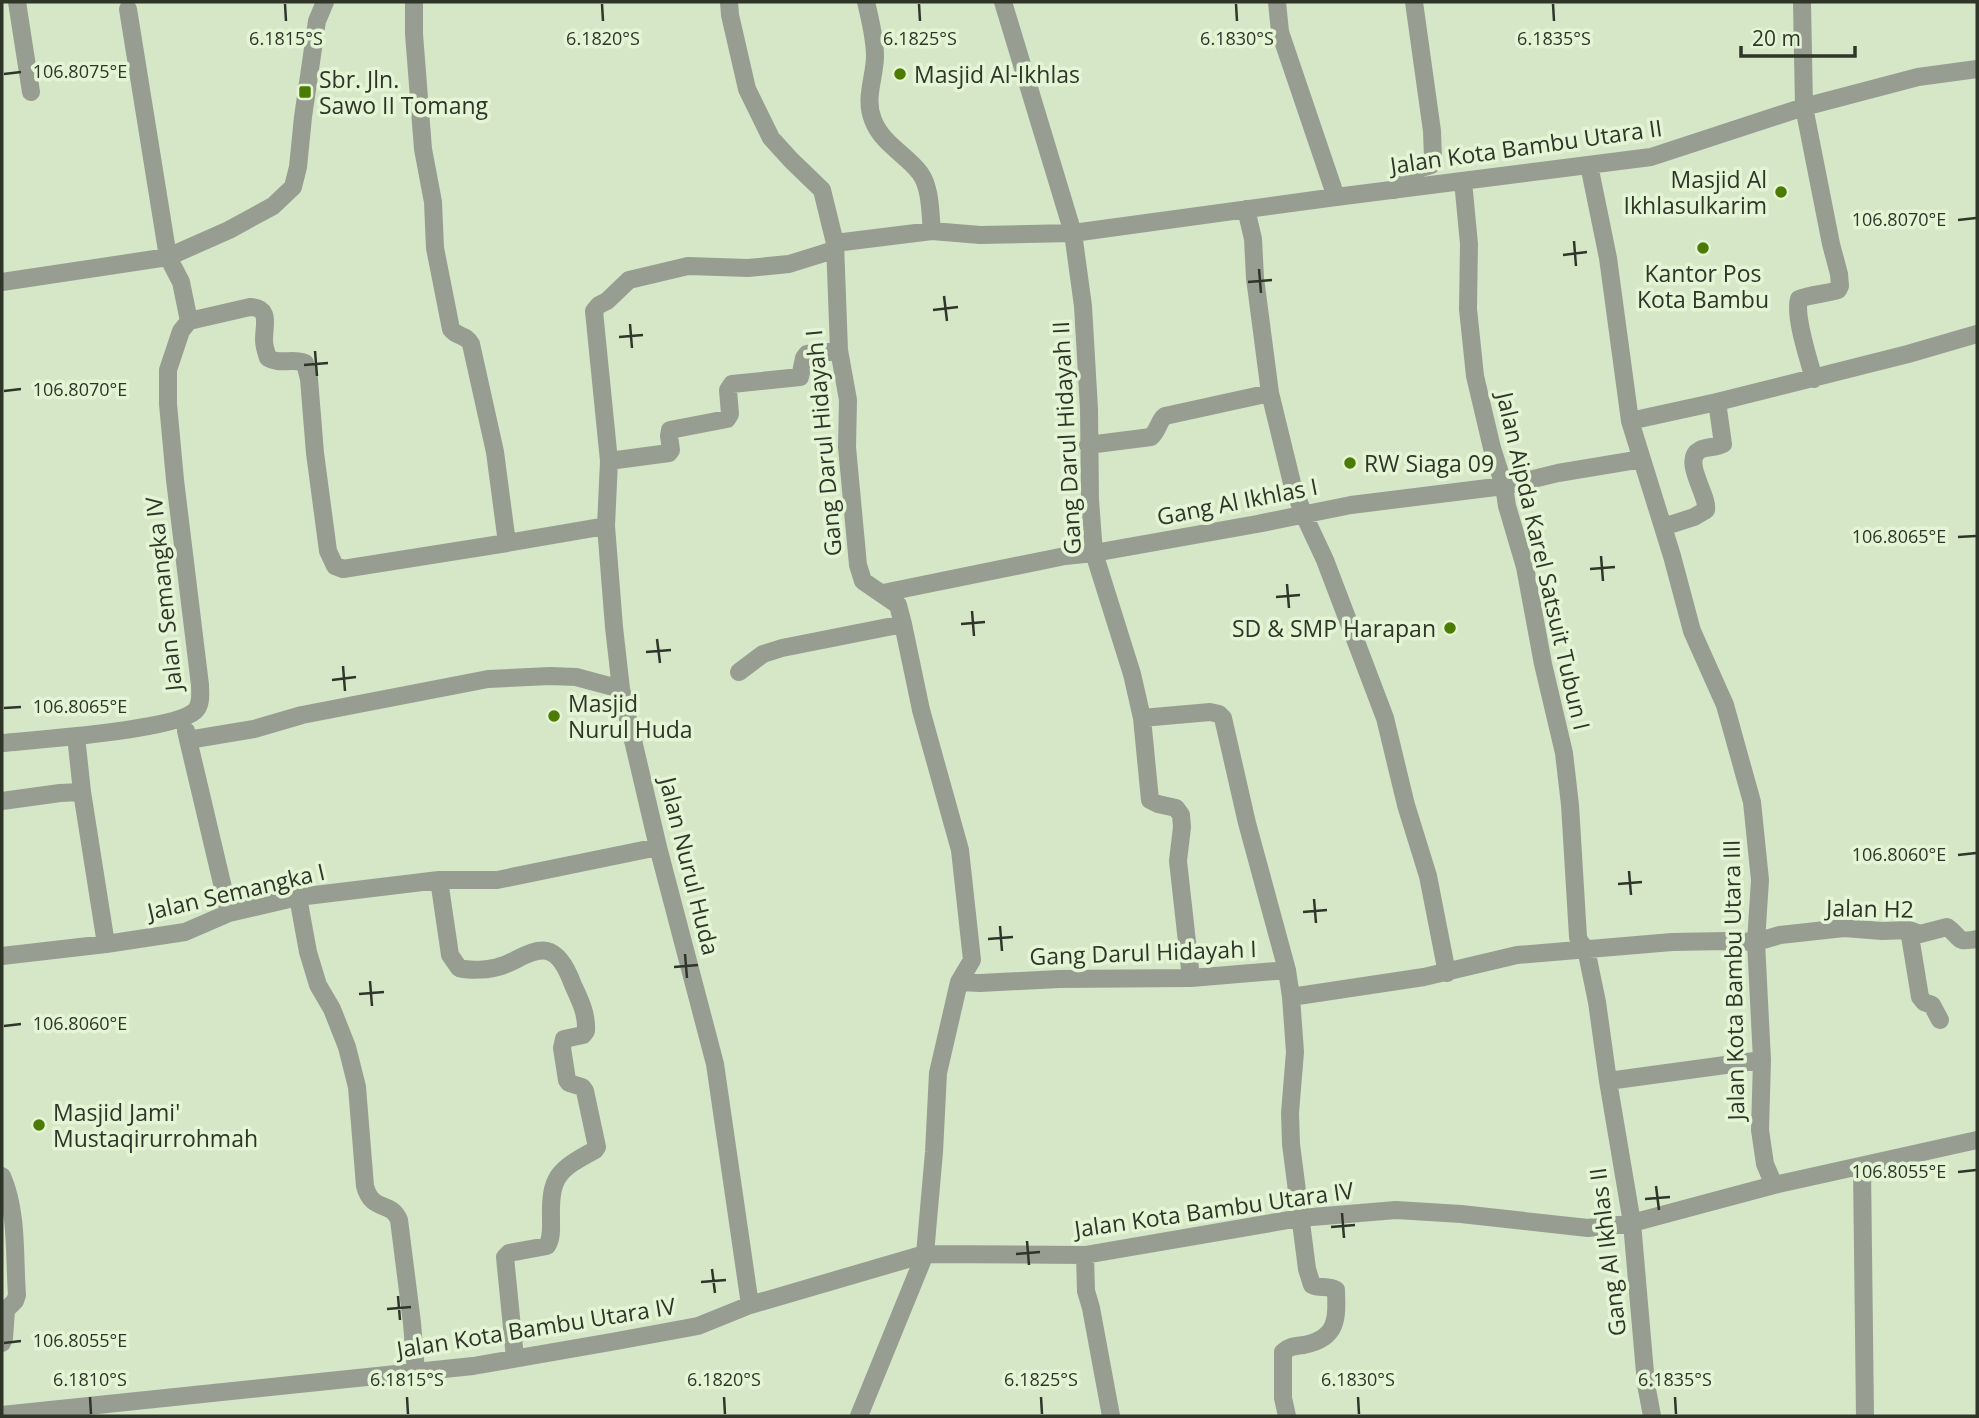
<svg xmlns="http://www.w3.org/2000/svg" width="1979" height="1418" viewBox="0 0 1979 1418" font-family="'Open Sans',sans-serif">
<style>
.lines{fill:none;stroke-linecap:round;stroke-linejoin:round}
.minor{stroke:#979e91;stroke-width:18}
.ticks{fill:none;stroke:#2f3629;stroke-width:2.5}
.poi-dot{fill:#4c7b03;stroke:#e3f5d4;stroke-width:2.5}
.labels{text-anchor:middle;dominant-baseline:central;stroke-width:7;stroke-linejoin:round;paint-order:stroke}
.poi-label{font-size:23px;fill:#2f3629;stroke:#e3f5d4;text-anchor:start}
.street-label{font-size:23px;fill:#2f3629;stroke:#e3f5d4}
.ticks-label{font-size:18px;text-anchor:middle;fill:#2f3629;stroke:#e3f5d4;stroke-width:7;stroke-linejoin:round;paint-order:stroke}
</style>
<rect width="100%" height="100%" fill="#d5e7c7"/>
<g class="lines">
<path class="minor" d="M17,2L31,92
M414,2V34L423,149L433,202L435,248L451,329C457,337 467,335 471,344L495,452L507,543L606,526
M729,2L730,15L747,89L771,138L791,160L822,190L835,243L839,350L848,400L847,447L858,565L863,581L898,605L903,624L921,710L960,850L972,960L959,982L938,1073L934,1152L925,1254L859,1416
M866,2C870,19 875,38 875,56C875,77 864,98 873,120C882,144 907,155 920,173C931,188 930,213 932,231
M1003,2L1073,233L1083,306L1089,409L1090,500L1094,553L1132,674L1142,718L1150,800L1158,804L1176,808L1181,815L1182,827L1178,861L1191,978
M1277,2L1280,32L1336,197
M1802,2L1804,107L1831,244L1839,274L1840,286L1838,290C1826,294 1811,294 1799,299C1794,317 1809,360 1814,379
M128,9L168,257L181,282L189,321
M1589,165L1608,258L1630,421L1672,556L1692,631L1725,705L1752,802L1760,880L1756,942L1762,1060L1760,1130L1765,1164L1774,1185
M1463,181L1469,244L1468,309L1475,376L1492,448L1504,486L1507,506L1525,567L1543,664L1564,753L1570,805L1578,937L1580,942L1586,949L1597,1002L1608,1081
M1394,190L1400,174L1431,165L1433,159L1432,131L1414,2
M1246,209L1253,239L1255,278L1270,393L1292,483L1303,513L1325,560L1385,718L1406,805L1428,876L1447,973
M835,243L932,231L980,235L1073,233L1336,197L1651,157L1804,107L1918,77L1977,69
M2,282L168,257L229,230L273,206L293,187L298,167L303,117L317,21L325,2
M189,321L250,307C271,308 264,324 264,340C264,346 266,352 268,358C279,365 293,358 305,363L309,379L315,453L328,551L335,566L343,569L507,543
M1630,421L1717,402
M1088,445L1151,437C1158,431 1159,420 1165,416L1270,393
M609,461L669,453L671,450L669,436L670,430L727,419L730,414L728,390L732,384L800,377L804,358L807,354L839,350
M1663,527L1694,517L1706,510C1709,496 1681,460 1700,450C1707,446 1716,448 1723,444L1717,402L1908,354L1977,334
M883,593L1065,556L1094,553L1257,524L1351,505L1504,486L1558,473L1642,459
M739,672L763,654L782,648L903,624
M1142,718L1210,712L1219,714L1223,718L1247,823L1287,970L1291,997L1295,1052L1290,1113L1291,1144L1307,1269L1312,1285C1320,1289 1328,1285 1336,1290C1337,1319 1338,1338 1304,1345C1295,1346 1290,1346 1283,1352V1398L1287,1416
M186,731L229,913
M76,736L82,792
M188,740L254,729L302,715L488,679L550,676L576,677L621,689
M2,743C35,740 175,730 195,711C202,704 200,693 200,685L175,480L168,404V370L181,331L189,321
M2,801L60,793L82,792L106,944
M439,880L450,955L459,968C470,971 490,970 501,966C515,962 532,948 547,951C561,954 569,974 573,985C580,1000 587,1014 586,1031L583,1035L564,1039L562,1048L567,1080L569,1083L582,1087L585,1091L597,1147L595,1150C558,1170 550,1176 551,1219C551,1229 552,1238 547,1246L509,1253L505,1257L515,1358
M298,897L308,952L318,985L332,1009L347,1047L357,1087L365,1186C372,1213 391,1200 399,1220L412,1323L416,1372
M1909,930L1920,997L1924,1002L1932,1005L1940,1020
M2,956L106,944L185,932L229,913L298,897L439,880H497L658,847
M959,982L980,983L1059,979L1191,978L1287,970
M1291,997L1424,977L1517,955L1672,942L1727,941L1756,942L1780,935L1844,928L1882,931L1909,930L1920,934L1947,927C1963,938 1954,943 1977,939
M1862,1167L1865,1416
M2,1176C18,1213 14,1256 17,1295L15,1301L6,1310L4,1338L2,1343
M1085,1255L1086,1291L1091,1308L1111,1416
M750,1305L715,1064L658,847L621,689L614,627L606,526L609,461L594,311L599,305L607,301L629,280L688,266L748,268L789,264L834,250
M2,1415L473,1366L611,1342L698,1326L750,1305L925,1254L1085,1255L1300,1218L1396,1210L1461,1214L1588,1228L1632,1223L1774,1185L1977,1140
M1652,1416L1646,1384L1632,1223L1608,1081L1762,1060"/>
</g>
<path class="ticks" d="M285,4L286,21M602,4L603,21M919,4L920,21M1236,4L1237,21M1553,4L1554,21M4,74L21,72M1958,220L1976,218M1574,241L1576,266M1563,255L1587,252M1259,269L1261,293M1248,282L1272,280M944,296L947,321M933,310L958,307M630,324L632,348M619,337L643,335M315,351L317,376M304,365L328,363M4,391L21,389M1958,537L1976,536M1601,556L1603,581M1590,569L1615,567M1287,584L1289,608M1276,597L1300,595M972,611L974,636M961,624L985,622M657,639L660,663M646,652L671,650M343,666L345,691M332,680L356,677M4,708L21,707M1958,855L1976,853M1629,871L1631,895M1618,884L1642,882M1314,899L1316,923M1303,912L1327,910M1000,926L1002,951M988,939L1013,937M685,954L687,978M674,967L698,965M370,981L372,1006M359,994L384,992M4,1026L21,1024M1958,1172L1976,1170M1656,1186L1659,1210M1645,1199L1670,1197M1342,1213L1344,1238M1331,1227L1355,1225M1027,1241L1029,1265M1016,1254L1040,1252M712,1269L715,1293M701,1282L726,1280M398,1296L400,1320M387,1309L411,1307M4,1343L21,1341M90,1397L91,1414M407,1397L408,1414M724,1397L725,1414M1041,1397L1042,1414M1358,1397L1359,1414M1675,1397L1676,1414"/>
<g class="poi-dot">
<circle cx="900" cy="74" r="7"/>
<rect x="298" y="85" width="14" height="14" rx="3.5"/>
<circle cx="1781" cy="192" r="7"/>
<circle cx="1703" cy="248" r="7"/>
<circle cx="1350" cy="463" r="7"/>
<circle cx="1450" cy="628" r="7"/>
<circle cx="554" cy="716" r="7"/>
<circle cx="39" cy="1125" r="7"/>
</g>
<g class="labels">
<g class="poi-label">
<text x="914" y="74">Masjid Al-Ikhlas</text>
<text x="319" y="79">Sbr. Jln.<tspan x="319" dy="26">Sawo II Tomang</tspan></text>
<text x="1767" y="179" text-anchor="end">Masjid Al<tspan x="1767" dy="26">Ikhlasulkarim</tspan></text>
<text x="1703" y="273" text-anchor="middle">Kantor Pos<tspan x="1703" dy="26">Kota Bambu</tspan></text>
<text x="1364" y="463">RW Siaga 09</text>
<text x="1436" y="628" text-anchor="end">SD &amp; SMP Harapan</text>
<text x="568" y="703">Masjid<tspan x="568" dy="26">Nurul Huda</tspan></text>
<text x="53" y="1112">Masjid Jami'<tspan x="53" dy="26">Mustaqirurrohmah</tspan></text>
</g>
<g class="street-label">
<text transform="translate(1526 146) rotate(-8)">Jalan Kota Bambu Utara II</text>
<text transform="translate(1066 438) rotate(-93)">Gang Darul Hidayah II</text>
<text transform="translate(823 443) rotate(-95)">Gang Darul Hidayah I</text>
<text transform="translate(1237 501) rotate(-11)">Gang Al Ikhlas I</text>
<text transform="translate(1544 561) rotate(77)">Jalan Aipda Karel Satsuit Tubun I</text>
<text transform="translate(163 594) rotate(-96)">Jalan Semangka IV</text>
<text transform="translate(690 866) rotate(76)">Jalan Nurul Huda</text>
<text transform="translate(236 891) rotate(-13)">Jalan Semangka I</text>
<text transform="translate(1870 908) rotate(1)">Jalan H2</text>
<text transform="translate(1143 952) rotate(-2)">Gang Darul Hidayah I</text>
<text transform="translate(1733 980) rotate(-91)">Jalan Kota Bambu Utara III</text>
<text transform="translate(1214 1209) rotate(-8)">Jalan Kota Bambu Utara IV</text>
<text transform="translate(1607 1252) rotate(-97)">Gang Al Ikhlas II</text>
<text transform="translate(536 1327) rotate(-9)">Jalan Kota Bambu Utara IV</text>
</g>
</g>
<g class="ticks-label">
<text x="286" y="45">6.1815°S</text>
<text x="603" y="45">6.1820°S</text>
<text x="920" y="45">6.1825°S</text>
<text x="1237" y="45">6.1830°S</text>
<text x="1554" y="45">6.1835°S</text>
<text x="80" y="78">106.8075°E</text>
<text x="1899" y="226">106.8070°E</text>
<text x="80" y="396">106.8070°E</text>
<text x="1899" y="543">106.8065°E</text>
<text x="80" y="713">106.8065°E</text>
<text x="1899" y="861">106.8060°E</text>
<text x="80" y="1030">106.8060°E</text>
<text x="1899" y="1178">106.8055°E</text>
<text x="80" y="1347">106.8055°E</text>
<text x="90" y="1386">6.1810°S</text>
<text x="407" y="1386">6.1815°S</text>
<text x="724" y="1386">6.1820°S</text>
<text x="1041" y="1386">6.1825°S</text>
<text x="1358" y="1386">6.1830°S</text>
<text x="1675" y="1386">6.1835°S</text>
</g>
<rect width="1979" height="1418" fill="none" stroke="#2f3629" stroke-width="7"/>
<path d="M1741 46v10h114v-10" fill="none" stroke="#2f3629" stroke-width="3.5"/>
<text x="1752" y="46" font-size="21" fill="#2f3629" stroke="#e3f5d4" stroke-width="5" paint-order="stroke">20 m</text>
</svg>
